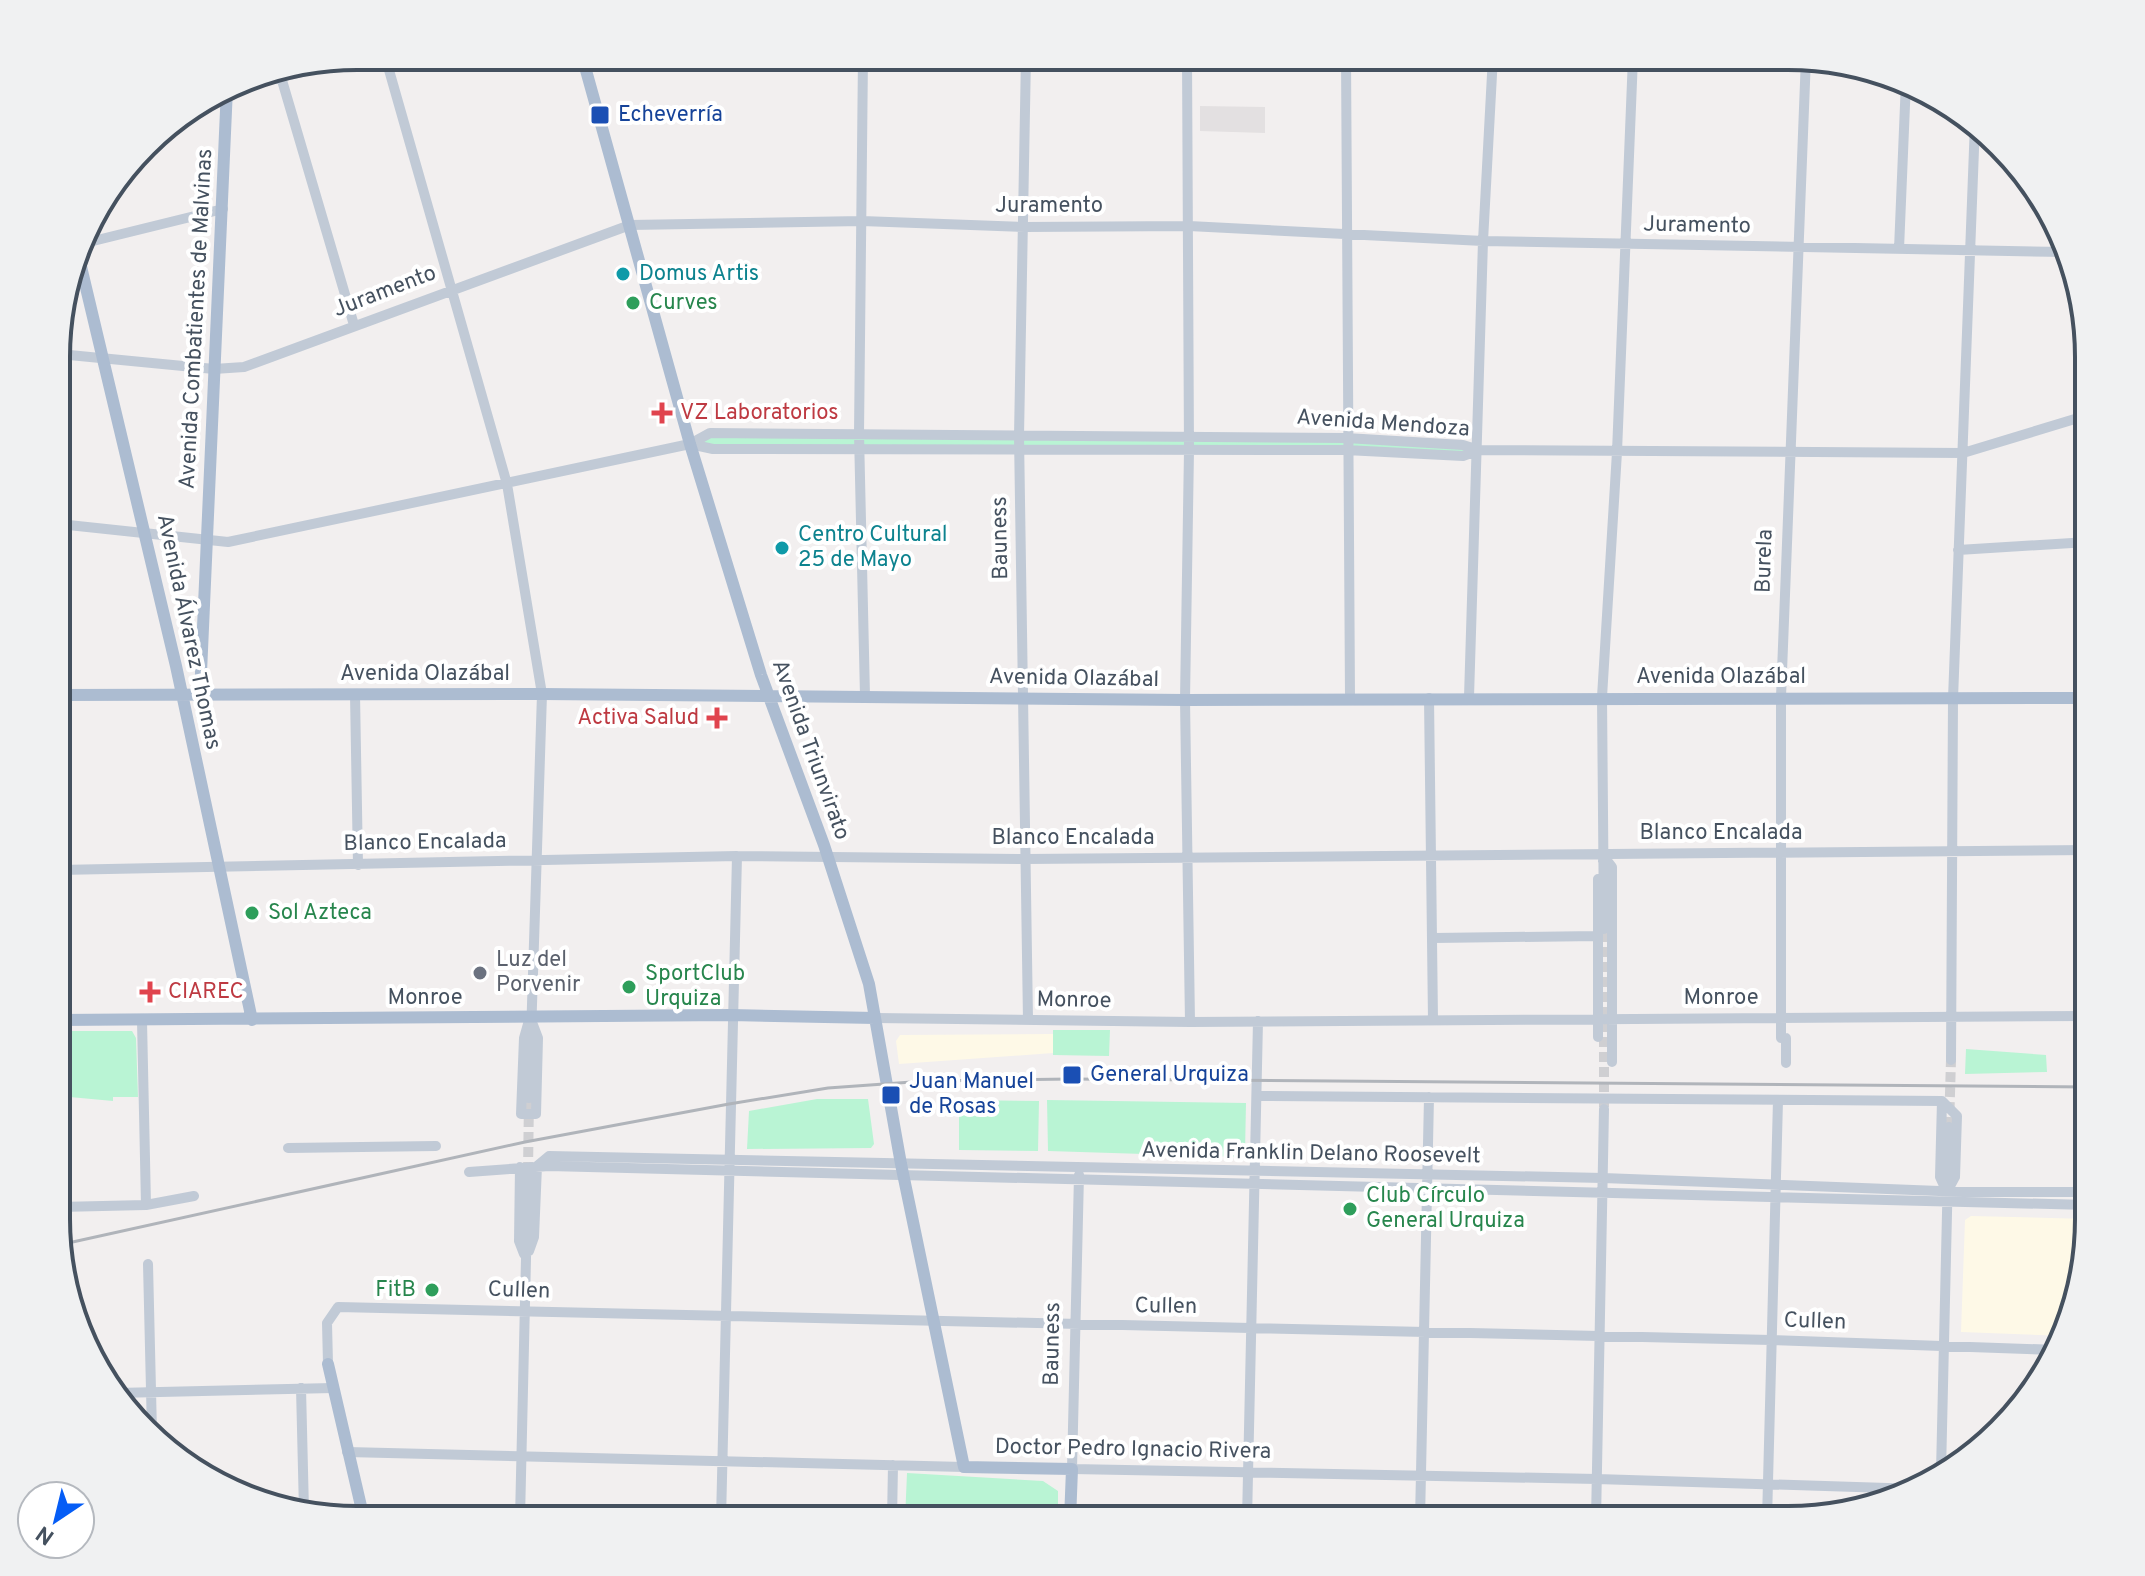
<svg xmlns="http://www.w3.org/2000/svg" width="2145" height="1576" viewBox="0 0 2145 1576" font-family="Overpass,sans-serif">
<style>
.commercial{fill:#fef9e7}
.education{fill:#e3e0e1}
.green{fill:#b9f4d4}
.lines{fill:none;stroke-linecap:round;stroke-linejoin:round}
.minor-tunnel{stroke:#cfcfd2;stroke-width:10;stroke-dasharray:10 5;stroke-linecap:butt}
.minor{stroke:#c1cad6;stroke-width:10}
.major{stroke:#acbcd1;stroke-width:12}
.rail{stroke:#b0b4ba;stroke-width:3}
.transit-dot{fill:#1a4fb4;stroke:#fff;stroke-width:3}
.culture-dot{fill:#0f9aa8;stroke:#fff;stroke-width:3}
.leisure-dot{fill:#2e9e5b;stroke:#fff;stroke-width:3}
.health-dot{fill:#e0444e;stroke:#fff;stroke-width:3}
.worship-dot{fill:#6b7280;stroke:#fff;stroke-width:3}
.labels{text-anchor:middle;dominant-baseline:central;stroke-width:8;stroke-linejoin:round;paint-order:stroke}
.transit-label{font-size:22px;fill:#164399;stroke:#fff;text-anchor:start}
.street-label{font-size:22px;fill:#45515f;stroke:#fff}
.culture-label{font-size:22px;fill:#0d838f;stroke:#fff;text-anchor:start}
.leisure-label{font-size:22px;fill:#27864d;stroke:#fff;text-anchor:start}
.health-label{font-size:22px;fill:#be3a42;stroke:#fff;text-anchor:start}
.worship-label{font-size:22px;fill:#5b616d;stroke:#fff;text-anchor:start}
.rim{fill:none;stroke:#45515f;stroke-width:4}
</style>
<rect width="100%" height="100%" fill="#f2efef"/>
<path class="commercial" d="M1053,1034V1053L899,1064L896,1041L900,1035Z
M1971,1216L2088,1219V1238L2065,1336L1961,1332L1965,1220Z"/>
<path class="education" d="M1200,106L1265,107V133L1200,131Z"/>
<path class="green" d="M710,433L1346,438L1479,450L1463,456L690,444Z
M1053,1030H1110L1109,1056L1053,1055Z
M59,1031H132L136,1038L138,1097H113V1101L59,1096Z
M1966,1049L2046,1055L2047,1072L1965,1074Z
M817,1099H868L874,1144L871,1148L747,1149L749,1111Z
M959,1100L1039,1101L1038,1151L959,1150Z
M1047,1100L1246,1103L1245,1152L1240,1157L1048,1151Z
M907,1473L1043,1481L1058,1491V1520H905Z"/>
<g class="lines">
<path class="minor-tunnel" d="M1604,1107V929
M1949,1127L1951,1060
M528,1172L529,1098"/>
<path class="minor" d="M385,56L507,484L542,694L529,1098
M863,56L859,434L865,696
M1026,56L1019,436L1028,1020
M1187,56L1189,450L1185,700L1190,1022
M1346,56L1350,698
M281,77L354,325
M223,91L368,56
M1975,138H1987
M81,244L223,209
M1899,249L1906,81
M59,354L214,369L244,367L630,225L862,221L1025,227L1189,226L1483,241L2065,252
M690,444L713,449L1346,450L1463,456L1479,450
M59,524L228,542L690,444L710,433L1346,438L1463,445L1479,450L1963,453L2088,415
M1958,550L2088,542
M355,694L358,865
M1469,697L1483,241L1493,56
M1429,698L1433,1020
M1603,861L1605,858L1612,867V1062
M59,870L737,856L1026,859L2088,850
M1604,929L1602,697L1617,452L1633,57
M1434,938L1597,936
M530,1017L538,1038L536,1114H521L524,1038Z
M875,1018L1190,1022L2088,1016
M142,1021L146,1205
M1598,1037V879
M1951,1060L1953,699L1975,123
M1786,1063V1038H1781V697L1806,57
M1257,1096L1942,1101
M1942,1101L1957,1116L1955,1177L1948,1190
M1942,1101L1940,1177L1946,1190
M288,1148L436,1146
M537,1166L549,1156L1603,1178L1965,1192H2088
M520,1167L519,1241L524,1254
M469,1172L549,1166L2088,1205
M1079,1175L1072,1469L1597,1479L1919,1489
M59,1207L146,1205L194,1196
M529,1251L534,1237L537,1166
M148,1264L152,1432
M328,1364L327,1323L338,1307L1771,1340L2057,1350
M301,1388L304,1511
M117,1393L333,1388
M347,1452L964,1467
M1941,1472L1949,1127
M520,1519L528,1172
M721,1520L737,856
M892,1520L893,1465
M1247,1520L1258,1021
M1420,1520L1429,1097
M1596,1520L1604,1109
M1767,1520L1778,1100"/>
<path class="major" d="M582,56L690,444L761,675L824,845L869,984L901,1164L964,1467L1072,1469L1070,1520
M78,254L176,666L252,1020
M59,695L542,694L1185,700L2088,698
M200,695L227,88
M59,1020L731,1015L875,1018
M328,1364L364,1519"/>
<path class="rail" d="M59,1245L525,1142L729,1104L828,1088L926,1081L1071,1079L2088,1087"/>
</g>
<g class="transit-dot">
<rect x="590" y="105" width="20" height="20" rx="4"/>
<rect x="1062" y="1065" width="20" height="20" rx="4"/>
<rect x="881" y="1085" width="20" height="20" rx="4"/>
</g>
<g class="culture-dot">
<circle cx="623" cy="274" r="8"/>
<circle cx="782" cy="548" r="8"/>
</g>
<g class="leisure-dot">
<circle cx="633" cy="303" r="8"/>
<circle cx="252" cy="913" r="8"/>
<circle cx="629" cy="987" r="8"/>
<circle cx="1350" cy="1209" r="8"/>
<circle cx="432" cy="1290" r="8"/>
</g>
<g class="health-dot">
<path d="M658 401h8v8h8v8h-8v8h-8v-8h-8v-8h8z"/>
<path d="M713 706h8v8h8v8h-8v8h-8v-8h-8v-8h8z"/>
<path d="M146 980h8v8h8v8h-8v8h-8v-8h-8v-8h8z"/>
</g>
<circle class="worship-dot" cx="480" cy="973" r="8"/>
<g class="labels">
<g class="transit-label">
<text x="618" y="115">Echeverría</text>
<text x="1090" y="1075">General Urquiza</text>
<text x="909" y="1082">Juan Manuel<tspan x="909" dy="25">de Rosas</tspan></text>
</g>
<g class="street-label">
<text x="1049" y="206">Juramento</text>
<text transform="translate(1697 226) rotate(1)">Juramento</text>
<text transform="translate(385 292) rotate(-21)">Juramento</text>
<text transform="translate(197 319) rotate(-87)">Avenida Combatientes de Malvinas</text>
<text transform="translate(1383 424) rotate(4)">Avenida Mendoza</text>
<text transform="translate(1001 538) rotate(-91)">Bauness</text>
<text transform="translate(1765 561) rotate(-88)">Burela</text>
<text transform="translate(188 632) rotate(78)">Avenida Álvarez Thomas</text>
<text x="425" y="674">Avenida Olazábal</text>
<text x="1721" y="677">Avenida Olazábal</text>
<text transform="translate(1074 679) rotate(1)">Avenida Olazábal</text>
<text transform="translate(810 750) rotate(70)">Avenida Triunvirato</text>
<text x="1721" y="833">Blanco Encalada</text>
<text x="1073" y="838">Blanco Encalada</text>
<text transform="translate(425 843) rotate(-1)">Blanco Encalada</text>
<text x="425" y="998">Monroe</text>
<text x="1721" y="998">Monroe</text>
<text transform="translate(1074 1001) rotate(1)">Monroe</text>
<text transform="translate(1311 1154) rotate(1)">Avenida Franklin Delano Roosevelt</text>
<text transform="translate(519 1291) rotate(2)">Cullen</text>
<text transform="translate(1166 1307) rotate(1)">Cullen</text>
<text transform="translate(1815 1322) rotate(2)">Cullen</text>
<text transform="translate(1053 1344) rotate(-89)">Bauness</text>
<text transform="translate(1133 1450) rotate(1)">Doctor Pedro Ignacio Rivera</text>
</g>
<g class="culture-label">
<text x="639" y="274">Domus Artis</text>
<text x="798" y="535">Centro Cultural<tspan x="798" dy="25">25 de Mayo</tspan></text>
</g>
<g class="leisure-label">
<text x="649" y="303">Curves</text>
<text x="268" y="913">Sol Azteca</text>
<text x="645" y="974">SportClub<tspan x="645" dy="25">Urquiza</tspan></text>
<text x="1366" y="1196">Club Círculo<tspan x="1366" dy="25">General Urquiza</tspan></text>
<text x="416" y="1290" text-anchor="end">FitB</text>
</g>
<g class="health-label">
<text x="680" y="413">VZ Laboratorios</text>
<text x="699" y="718" text-anchor="end">Activa Salud</text>
<text x="168" y="992">CIAREC</text>
</g>
<g class="worship-label">
<text x="496" y="960">Luz del<tspan x="496" dy="25">Porvenir</tspan></text>
</g>
</g>
<path d="M0 0H2145V1576H0ZM357 70H1788A287 287 0 0 1 2075 357V1219A287 287 0 0 1 1788 1506H357A287 287 0 0 1 70 1219V357A287 287 0 0 1 357 70Z" fill="#f0f1f2" fill-rule="evenodd"/>
<path class="rim" d="M357 70H1788A287 287 0 0 1 2075 357V1219A287 287 0 0 1 1788 1506H357A287 287 0 0 1 70 1219V357A287 287 0 0 1 357 70Z"/>
<g transform="translate(56 1520) rotate(215)"><circle r="38" fill="#ffffff" stroke="#b5b9bf" stroke-width="2"/>
<path d="M0-6L14 30L0 20L-14 30Z" fill="#055df6"/>
<text y="-12" font-size="22" font-weight="bold" text-anchor="middle" fill="#45515f">N</text>
</g>
</svg>
